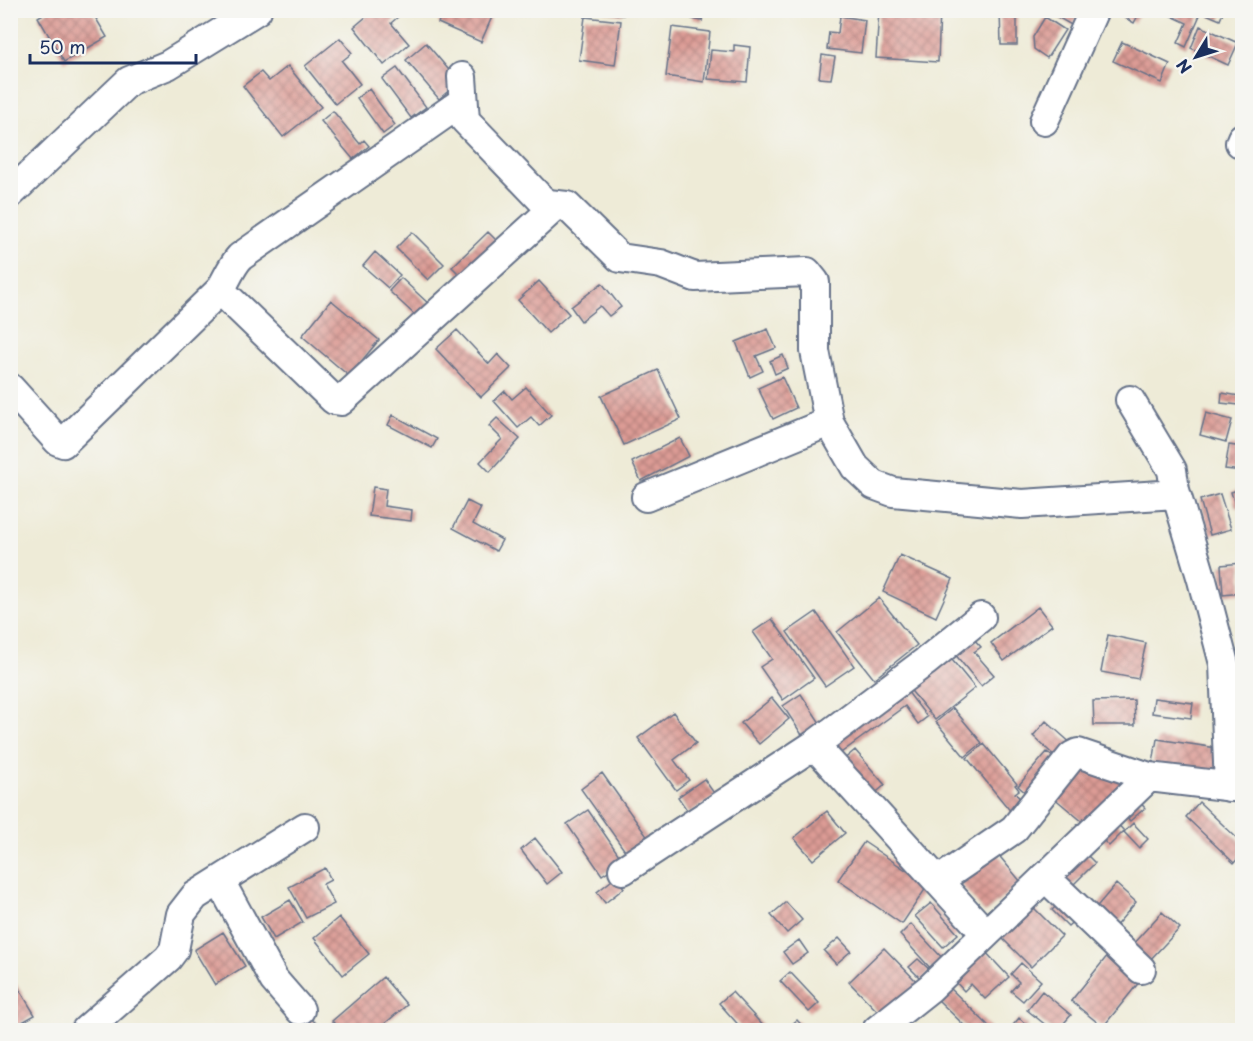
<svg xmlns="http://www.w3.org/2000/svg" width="1253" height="1041" viewBox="0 0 1253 1041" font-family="'Playpen Sans',sans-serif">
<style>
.building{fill:url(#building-cross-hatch)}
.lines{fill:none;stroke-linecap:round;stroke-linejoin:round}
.minor-casing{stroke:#657188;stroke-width:32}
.minor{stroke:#fff;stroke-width:28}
</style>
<defs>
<pattern id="building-cross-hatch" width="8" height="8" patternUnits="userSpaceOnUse" patternTransform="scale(1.5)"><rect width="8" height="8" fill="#dc9b94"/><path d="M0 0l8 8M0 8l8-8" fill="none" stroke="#b27f7c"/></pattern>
</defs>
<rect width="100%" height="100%" fill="#f6f6f2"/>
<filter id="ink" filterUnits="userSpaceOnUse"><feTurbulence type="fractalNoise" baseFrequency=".0167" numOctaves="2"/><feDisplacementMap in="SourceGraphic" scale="12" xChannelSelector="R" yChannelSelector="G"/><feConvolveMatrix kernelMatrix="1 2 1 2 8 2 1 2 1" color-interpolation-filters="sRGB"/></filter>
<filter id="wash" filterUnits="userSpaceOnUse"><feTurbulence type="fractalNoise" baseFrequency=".008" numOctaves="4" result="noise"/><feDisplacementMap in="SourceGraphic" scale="24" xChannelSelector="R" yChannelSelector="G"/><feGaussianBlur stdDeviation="1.35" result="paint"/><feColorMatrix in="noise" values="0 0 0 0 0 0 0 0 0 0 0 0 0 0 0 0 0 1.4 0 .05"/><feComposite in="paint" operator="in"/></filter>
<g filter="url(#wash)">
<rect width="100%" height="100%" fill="#eeebd7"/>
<g id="blocks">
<path class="building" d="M50,10H91L107,37L64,62L38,17Z
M374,10H394L399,16L391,23L409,44L384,65L354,27Z
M443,10H495L481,42L438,23Z
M605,10H623V15L605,12Z
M694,10H704L702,21L692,19Z
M879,10H940L938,62L876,58Z
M1000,10H1017V45H1001Z
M1045,10H1081L1073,26Z
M1111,10H1141L1134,23Z
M1159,10H1191L1200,15L1186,47L1178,43L1187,23Z
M1197,10H1224L1220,20Z
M840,16L865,20L861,53L827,49L829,32L838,33Z
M585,17L621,21L615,65L579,60Z
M1045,17L1065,30L1047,58L1034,49L1033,37Z
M1200,26L1238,43L1228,65L1191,48Z
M672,27L710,32L704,82L666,76Z
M340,38L352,53L342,61L360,84L335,104L305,66Z
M1122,42L1170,64L1162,83L1113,61Z
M426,43L459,82L439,99L406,60Z
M734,45L750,47L747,82L708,79L711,50L734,52Z
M822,55L835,57L831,79L819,78Z
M288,66L321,107L283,137L243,86L261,72L269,81Z
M397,68L426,107L411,118L382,79Z
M369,89L395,125L383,134L357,98Z
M333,111L360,144L364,140L369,146L353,159L321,121Z
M412,232L444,264L428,280L396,248Z
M488,232L499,243L463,278L452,267Z
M375,252L400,275L388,288L363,266Z
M401,278L430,305L418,318L389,291Z
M539,281L569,314L548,333L518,300Z
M602,283L621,307L609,316L600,306L581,321L571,307Z
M331,300L379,340L349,376L302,336Z
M768,329L776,348L756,356L763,371L750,377L736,342Z
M457,330L489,364L498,354L511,368L481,397L436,349Z
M783,355L788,368L775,374L770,361Z
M658,370L681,419L624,445L601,396Z
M782,377L796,408L773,419L758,388Z
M526,387L551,415L539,426L531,417L518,428L494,401L505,391L512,399Z
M1222,393L1240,396L1239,405L1221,403Z
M1206,413L1232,420L1226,442L1200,435Z
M393,415L437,439L432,448L388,425Z
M497,418L520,439L490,472L480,462L502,439L489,426Z
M680,438L689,456L641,481L632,462Z
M1229,445L1242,447V471L1225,469Z
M373,487L386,489L384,506L412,510L411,521L369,516Z
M1241,489L1242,506L1236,508L1231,492Z
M1220,494L1231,529L1210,535L1200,500Z
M467,501L481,508L473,524L502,540L496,551L453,528Z
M900,555L953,579L936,617L883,592Z
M1242,563V593L1223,595L1221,565Z
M879,598L917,645L874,679L837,632Z
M1038,607L1052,625L1004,661L991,643Z
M816,612L854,666L825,686L787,632Z
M772,619L814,678L783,700L760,667L772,659L753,632Z
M1108,635L1146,643L1138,679L1101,672Z
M972,637L981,647L974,652L994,675L981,686L954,653Z
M1242,650V683H1234L1231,651Z
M948,655L975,688L935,720L908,687Z
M904,687L927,717L918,724L905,706L838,755L829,743Z
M801,694L822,726L804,738L783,706Z
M772,698L789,719L759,744L741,723Z
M1154,698L1193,703L1191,718L1152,713Z
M1134,700L1135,725H1094L1093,701Z
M953,708L982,743L965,757L936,722Z
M673,712L696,743L674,760L689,780L676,790L638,738Z
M1046,721L1073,745L1060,761L1033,736Z
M1157,739L1223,749L1220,774L1153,763Z
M984,744L1017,784L1015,785L1019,790L1015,793L1024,803L1012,813L967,758Z
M855,750L885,785L872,796L842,761Z
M1047,752L1058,762L1029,796L1018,786Z
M1086,759L1138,781L1089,827L1053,797Z
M602,773L651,842L630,858L581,789Z
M704,779L716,796L689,813L678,797Z
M1137,799L1145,808L1130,821L1122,812Z
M1199,802L1242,843V854L1234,863L1186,817Z
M588,810L623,861L602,875L567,824Z
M827,811L845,833L813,860L794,838Z
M1114,820L1124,831L1109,846L1098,835Z
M1133,823L1148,839L1139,848L1124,832Z
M535,838L562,872L547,884L521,850Z
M864,842L928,885L902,924L838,880Z
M1083,851L1095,863L1069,889L1056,876Z
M996,852L1021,882L985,913L960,883Z
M325,868L331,880L323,884L334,904L306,918L289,887Z
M616,877L624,888L605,903L597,892Z
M1116,884L1136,902L1114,928L1093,911Z
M290,900L303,922L274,939L261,917Z
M1063,900L1079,916L1068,926L1052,910Z
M786,902L802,920L787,933L771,915Z
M931,903L958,934L943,947L915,916Z
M1032,906L1062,936L1031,967L1001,937Z
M1162,912L1180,928L1148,962L1131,946Z
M339,917L369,954L343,975L314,938Z
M911,924L944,960L933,971L900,935Z
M223,932L245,966L215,985L194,950Z
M839,938L851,951L836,964L824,951Z
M799,940L808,953L792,964L783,952Z
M884,948L920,985L885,1019L849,982Z
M983,949L1009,977L985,999L971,984L964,991L952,978Z
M1108,955L1140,981L1103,1027L1071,1001Z
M918,959L931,971L922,980L909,967Z
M1021,963L1041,981L1023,1001L1011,991L1019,982L1011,974Z
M790,972L819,1003L809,1012L780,981Z
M12,977L35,1015L10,1029V978Z
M383,977L407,1005L377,1030H341L332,1021Z
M947,985L993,1030H969L935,997Z
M1042,991L1071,1015L1058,1030H1052L1027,1010Z
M732,992L767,1030H743L719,1003Z
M309,1017L324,1030H296Z
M1019,1018L1028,1026L1024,1030H1009Z
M797,1020L806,1030H785Z"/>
</g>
</g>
<g filter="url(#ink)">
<use href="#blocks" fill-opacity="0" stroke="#657188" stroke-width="1.5"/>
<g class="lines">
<g class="minor-casing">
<path id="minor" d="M462,77L465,120L541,199L548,204L567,206L620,258L661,264L695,277L807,272L815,282V351L829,422L855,467L874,485L893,492L1022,504L1176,494
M1044,121L1094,10
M1240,143L1242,138
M10,194L129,81L168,65L257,10
M220,290L334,400L341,401L557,205
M10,388L58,441L63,443L220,290C227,279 231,267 240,257L462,102
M1130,400L1172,470L1175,490L1202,580L1224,664L1229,787
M646,497L829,422
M814,745L986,934
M623,870L814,745L925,662L981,617
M1045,877L1141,969
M220,881L274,980L300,1010
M938,881L1014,829L1072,756L1078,753L1149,777
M86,1030L168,958L174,950L181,914L195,896L305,827
M877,1030L930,988L1149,777L1242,788"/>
</g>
<use href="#minor" class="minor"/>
</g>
</g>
<rect width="1253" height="1041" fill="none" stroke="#f6f6f2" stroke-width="36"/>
<g transform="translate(1196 57) rotate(232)" stroke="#f6f6f2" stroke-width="4.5" paint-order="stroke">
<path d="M0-4.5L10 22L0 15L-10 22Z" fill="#1b2f5e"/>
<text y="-9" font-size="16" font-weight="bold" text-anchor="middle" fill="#1b2f5e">N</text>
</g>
<path d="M30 54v9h166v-9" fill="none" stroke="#1b2f5e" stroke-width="3"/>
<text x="39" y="54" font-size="18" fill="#1b2f5e" stroke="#f6f6f2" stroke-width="4.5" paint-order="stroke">50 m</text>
</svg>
